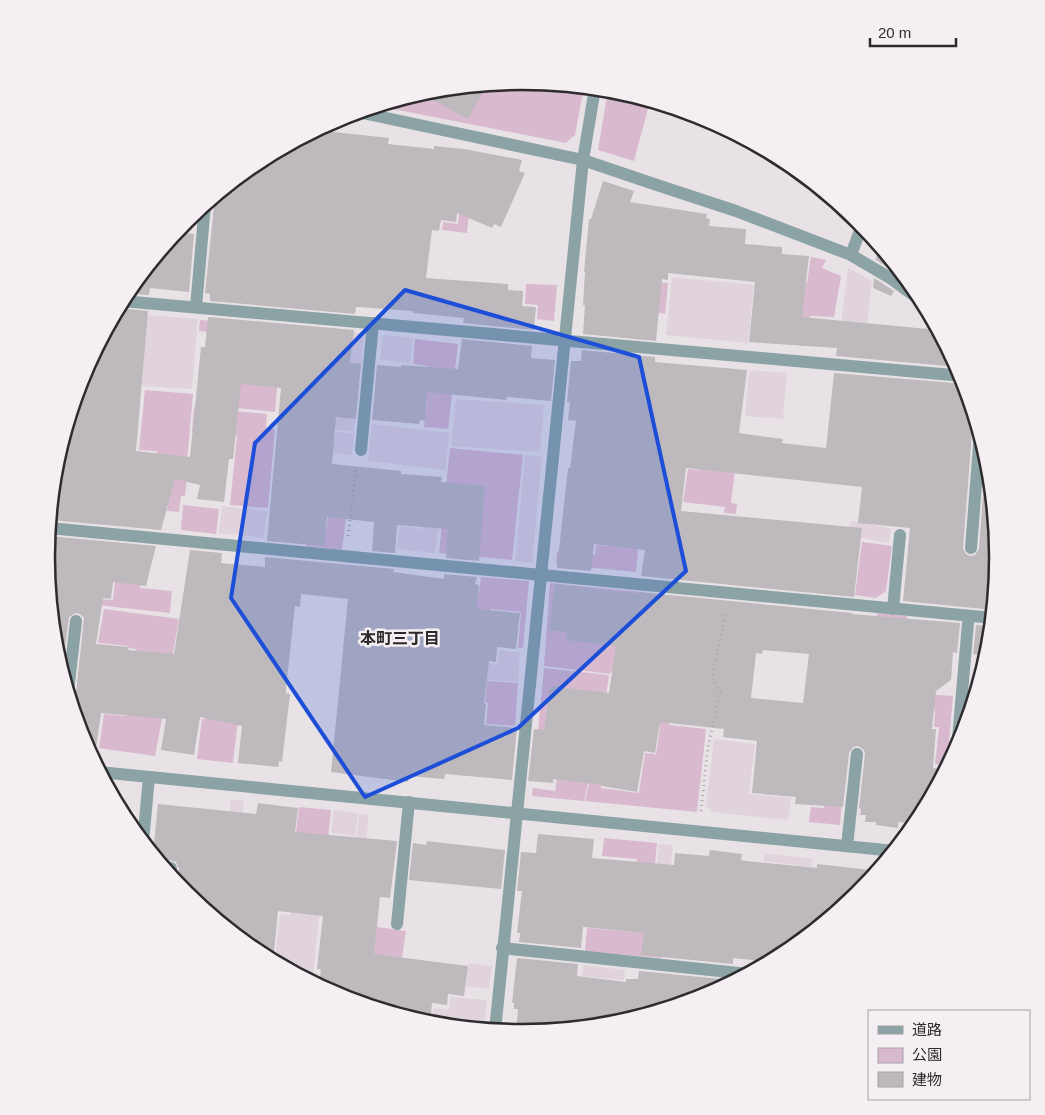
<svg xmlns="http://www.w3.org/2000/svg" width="1045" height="1115" viewBox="0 0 1045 1115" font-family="Helvetica,'Noto Sans JP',sans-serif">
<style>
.built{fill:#e0d3db}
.green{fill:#d8b9ce}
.building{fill:#beb9bc;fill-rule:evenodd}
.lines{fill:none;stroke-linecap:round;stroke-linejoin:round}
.path{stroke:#aaa5a8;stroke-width:3;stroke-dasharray:1 4;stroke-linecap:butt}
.lane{stroke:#8ba3a4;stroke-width:12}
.street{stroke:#8ba3a4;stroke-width:12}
.marked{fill:#1d4ed8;fill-opacity:0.2;stroke:#1d4ed8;stroke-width:4;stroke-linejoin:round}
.labels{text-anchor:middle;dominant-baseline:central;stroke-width:5;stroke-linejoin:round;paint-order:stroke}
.neighbourhood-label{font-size:16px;font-weight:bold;fill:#2c272a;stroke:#f5eff3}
.rim{fill:none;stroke:#2d2b2d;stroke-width:2.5}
</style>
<rect width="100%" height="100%" fill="#e8e2e6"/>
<path class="built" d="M848,268L872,281L864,351L838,349Z
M672,277L754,285L748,343L666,335Z
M147,315L198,319L192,389L141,386Z
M329,330L364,333L360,379L349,378L352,348Z
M383,335L413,338L410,363L380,360Z
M749,370L787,373L783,419L745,416Z
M456,399L544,405L540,452L451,446Z
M339,406L356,408L354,431L326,429L327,417L337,418Z
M372,424L450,433L445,470L368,461Z
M336,432L354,433L352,455L324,452L325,440L334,442Z
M525,455L542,457L532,563L515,561Z
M222,506L267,511L264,538L219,533Z
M425,509L441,511L435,553L397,549L400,526L422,529Z
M851,521L891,528L889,543L849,536Z
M499,650L520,652L518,682L487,680L473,662L498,664Z
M978,665H985L974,698Z
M714,739L755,744L749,794L791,798L788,820L713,812L706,805Z
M231,800L244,801L240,836L228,835Z
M334,810L358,813L355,836L331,833Z
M359,814H369L360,893L351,892Z
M659,844L673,845L668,893L654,892Z
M765,853L812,859L811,867L764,861Z
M292,895L321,898L312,982L271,960H275L280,914L290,915Z
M469,963L492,966L489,989L466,986Z
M583,965L625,970L624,980L582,976Z
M451,997L487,1000L483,1030L431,1025L434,1008L449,1010Z"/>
<path class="green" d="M523,81L584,87L575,135L566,143L378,106L430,90Z
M608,90H616L650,101L634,161L598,150Z
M461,192L471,193L467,233L442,230L443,222L458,224Z
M193,215L192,230L179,229Z
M811,257L826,260L822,268L841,276L834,317L810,316L807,346L797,345L804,283H807Z
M635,281L668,283L665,314L655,312Z
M526,284L557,285L554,321L537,319L538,305L525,304Z
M200,320L258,325L280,354L275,412L237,408L242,354L249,336L199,331Z
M415,339L458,344L448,429L424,427L427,401L423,400L427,366L413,364Z
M145,390L193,394L187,461L157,458V451L139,450Z
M194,407L267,414L266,428L275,429L268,508L230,505L237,436L192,432Z
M450,448L523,455L512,560L439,553Z
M700,458L736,462L731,503L737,504L736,514L724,513L725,507L683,502L688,469L698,470Z
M150,461L189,463L185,496H181L179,512L167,511L168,504Z
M183,505L219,509L216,534L181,530Z
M329,509L347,510L342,550L306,546L307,539L321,531H326Z
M642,509L636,572L556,564L557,552L595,555L596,545L611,546L613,527Z
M862,542L892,546L886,591L876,598L855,595Z
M116,569L142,571L140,588L172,591L170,613L88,604V598L113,600Z
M481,577L529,581L523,648H518L521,612L490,609L487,646L435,628L476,593H479Z
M550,583L643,592L629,673L611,671L610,674L544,666Z
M104,609L179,619L170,670L171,671L155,756L99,748L104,714L126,716L127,714H130L136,649L129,648V646L98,643Z
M877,613L907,616L899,692L953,696L947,765L935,764L939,727H934L935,709L928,708V704L898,702L899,691L886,690L887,684H890V678H895L900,626L876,624Z
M246,652L233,763L197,759L202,719H206L209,695Z
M544,668L609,675L603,719L593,758L538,730Z
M487,681L518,683L515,726L486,724L488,703L485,702Z
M673,702L669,725L706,729L697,812L585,801L591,775L602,781L601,788L639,793L645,753L656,754L660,727L638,724Z
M844,774L840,825L809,822L811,807L824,808V800Z
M557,779L588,783L584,801L532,796L533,788L555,791Z
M299,807L331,810L324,878L295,840Z
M604,838L657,843L652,893L668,895L662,958L585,951L587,928L634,932L637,859L602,856Z
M362,925L406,931L401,965L382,978Z"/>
<path class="building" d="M487,85L468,119L420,93L430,90Z
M325,131L389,138L388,144L434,149V146L464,149L522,160L519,171L525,173L501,227L494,224L492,228L457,213L456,222L441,220L439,231L432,230L426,278L508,284V290L523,291L522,306L536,307L534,330L463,323L464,318L413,313V311L358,307H356L355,314L210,301V294L205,293L215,197L258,161L313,132L324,133Z
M603,181L634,191L630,202L707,214L706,218L710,219L709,226L746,229L745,244L782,247V254L809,256L802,317L938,330L958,367L836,356L837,348L749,342L755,282L668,273V280L662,279L656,341L583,334L585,305H583L585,272H584L589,219H591Z
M176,232L194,234L189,292L150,288L149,295L126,293Z
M878,244L905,277L904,278L876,260Z
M874,278L894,291L891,296L873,288Z
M118,308L148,311L136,451L190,457L201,347H205L208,317L354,330L350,363L361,364L356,419L336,417L332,464L401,471V474L442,477L441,482L485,486L479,561L446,558L448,529L397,525L395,553L372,551L374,522L327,517L324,546L267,541L281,388L241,384L233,459H229L224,502L197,499L200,485L175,479L161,530L51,520L56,474H60L61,457H64L68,424L82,376Z
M462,339L532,346L531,358L555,360L551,401L507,397L506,400L427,392L425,421L420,420L419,424L372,420L377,365L401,367V365L458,369Z
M582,350L655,357V362L747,370L739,433L783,439L782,443L826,448L834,373L965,384L978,425L974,428L972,432L963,548L966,554L970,556L975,555L979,549L986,454L990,465L999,558L994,610L903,601L910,528L858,523L862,487L686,468L681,511L862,528L854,597L641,576L645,550L594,544L591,571L557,568L568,468H570L576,421L568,420L570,402H567L571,361H581Z
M48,536L156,546L146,586L113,582L111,599L103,598L96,644L129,647L128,650L174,654L190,550L222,553L221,563L265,567V557L394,569L393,572L444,579V574L477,577L475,584L479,585L476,609L520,613L516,649L497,647L496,662L489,661L484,703L486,704L484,725L517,728L512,780L445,774L444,779L409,776L408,782L331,772L348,599L301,594L300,607L295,606L286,688V693L290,694L282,762L279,761L278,767L238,763L242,726L200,717L194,755L161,750L166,719L101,713L94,762L82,739L70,700L74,697L76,693L84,618L80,614L76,613L69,617L62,672L55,650L46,558Z
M555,584L639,594V592L852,613V614L960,623L957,653L953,652L951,680L936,691L932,729H936L933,768L947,769L918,822L917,824L898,822V828L876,825V822H865L866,815H860L861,809L859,808L865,754L864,750L858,746L853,747L849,753L843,807L795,804L796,797L752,793L757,741L723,737L724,729L660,722L655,753L644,751L637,792L602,786V785L553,779V783L528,781L534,729L544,730L550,686L609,693L616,646L566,640L567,632L549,630ZM763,650L809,654L803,703L751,698L756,653L762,654Z
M976,625L992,626L988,656L973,654Z
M258,803L298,808L295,832L397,841L390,898L380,897L374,954L468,966L464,996L448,994L447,1005L432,1003L430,1025L340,997L319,986L321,969H317L323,916L278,911L273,962L258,953L186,894L171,876L177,873L179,869L176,862L164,859L158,861L153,854L158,804L256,814Z
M538,834L594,839L592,858L674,865L675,853L709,856L710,850L742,854L741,860L746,861L817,868V864L879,871L859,894L787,954L772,962L733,958V964L641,955L644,933L583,927L581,948L519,942L520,933H517L522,891H517L521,852L536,853Z
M427,841L505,850L501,889L409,880L413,843L426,845Z
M517,958L578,964L577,976L626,982V979H638L639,971L731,980V984L704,998L615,1025L516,1033L518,1009H514V1003H512Z"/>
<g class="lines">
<path class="path" d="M348,536L356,470
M701,811L708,747L720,692L712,677L726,612
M873,878L874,868"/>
<path class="lane" d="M851,255L862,225
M196,307L205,205
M361,450L373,323
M49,528L993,618
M971,548L980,433
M893,609L900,535
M68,692L76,621
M957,750L968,623
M143,842L149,777
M847,846L857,754
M163,867L171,868
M397,924L409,802
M502,948L748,974"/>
<path class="street" d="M358,112L583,160L654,184L736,211L851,255L890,278L924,303
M122,301L963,376
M99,772L895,851
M495,1031L583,160L595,88"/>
</g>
<path class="marked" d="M405,290L639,357L686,571L518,728L365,797L231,598L255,443Z"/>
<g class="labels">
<g class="neighbourhood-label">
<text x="400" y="638">本町三丁目</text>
</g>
</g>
<path d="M0 0H1045V1115H0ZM55 557a467 467 0 1 1 934 0a467 467 0 1 1-934 0Z" fill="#f5eff3" fill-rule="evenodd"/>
<path class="rim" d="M55 557a467 467 0 1 1 934 0a467 467 0 1 1-934 0Z"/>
<rect x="868" y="1010" width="162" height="90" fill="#f5eff3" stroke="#a5a1a4"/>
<rect x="878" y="1026" width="25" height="8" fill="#8ba3a4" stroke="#a5a1a4"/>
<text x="912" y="1035" font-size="15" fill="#2d2b2d">道路</text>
<rect x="878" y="1048" width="25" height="15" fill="#d8b9ce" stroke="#a5a1a4"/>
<text x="912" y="1060" font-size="15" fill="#2d2b2d">公園</text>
<rect x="878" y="1072" width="25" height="15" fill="#beb9bc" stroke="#a5a1a4"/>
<text x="912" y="1085" font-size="15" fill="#2d2b2d">建物</text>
<path d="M870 38v8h86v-8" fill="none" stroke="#2d2b2d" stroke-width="2.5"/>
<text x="878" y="38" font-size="15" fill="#2d2b2d" stroke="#f5eff3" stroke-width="4" paint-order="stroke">20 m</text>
</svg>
